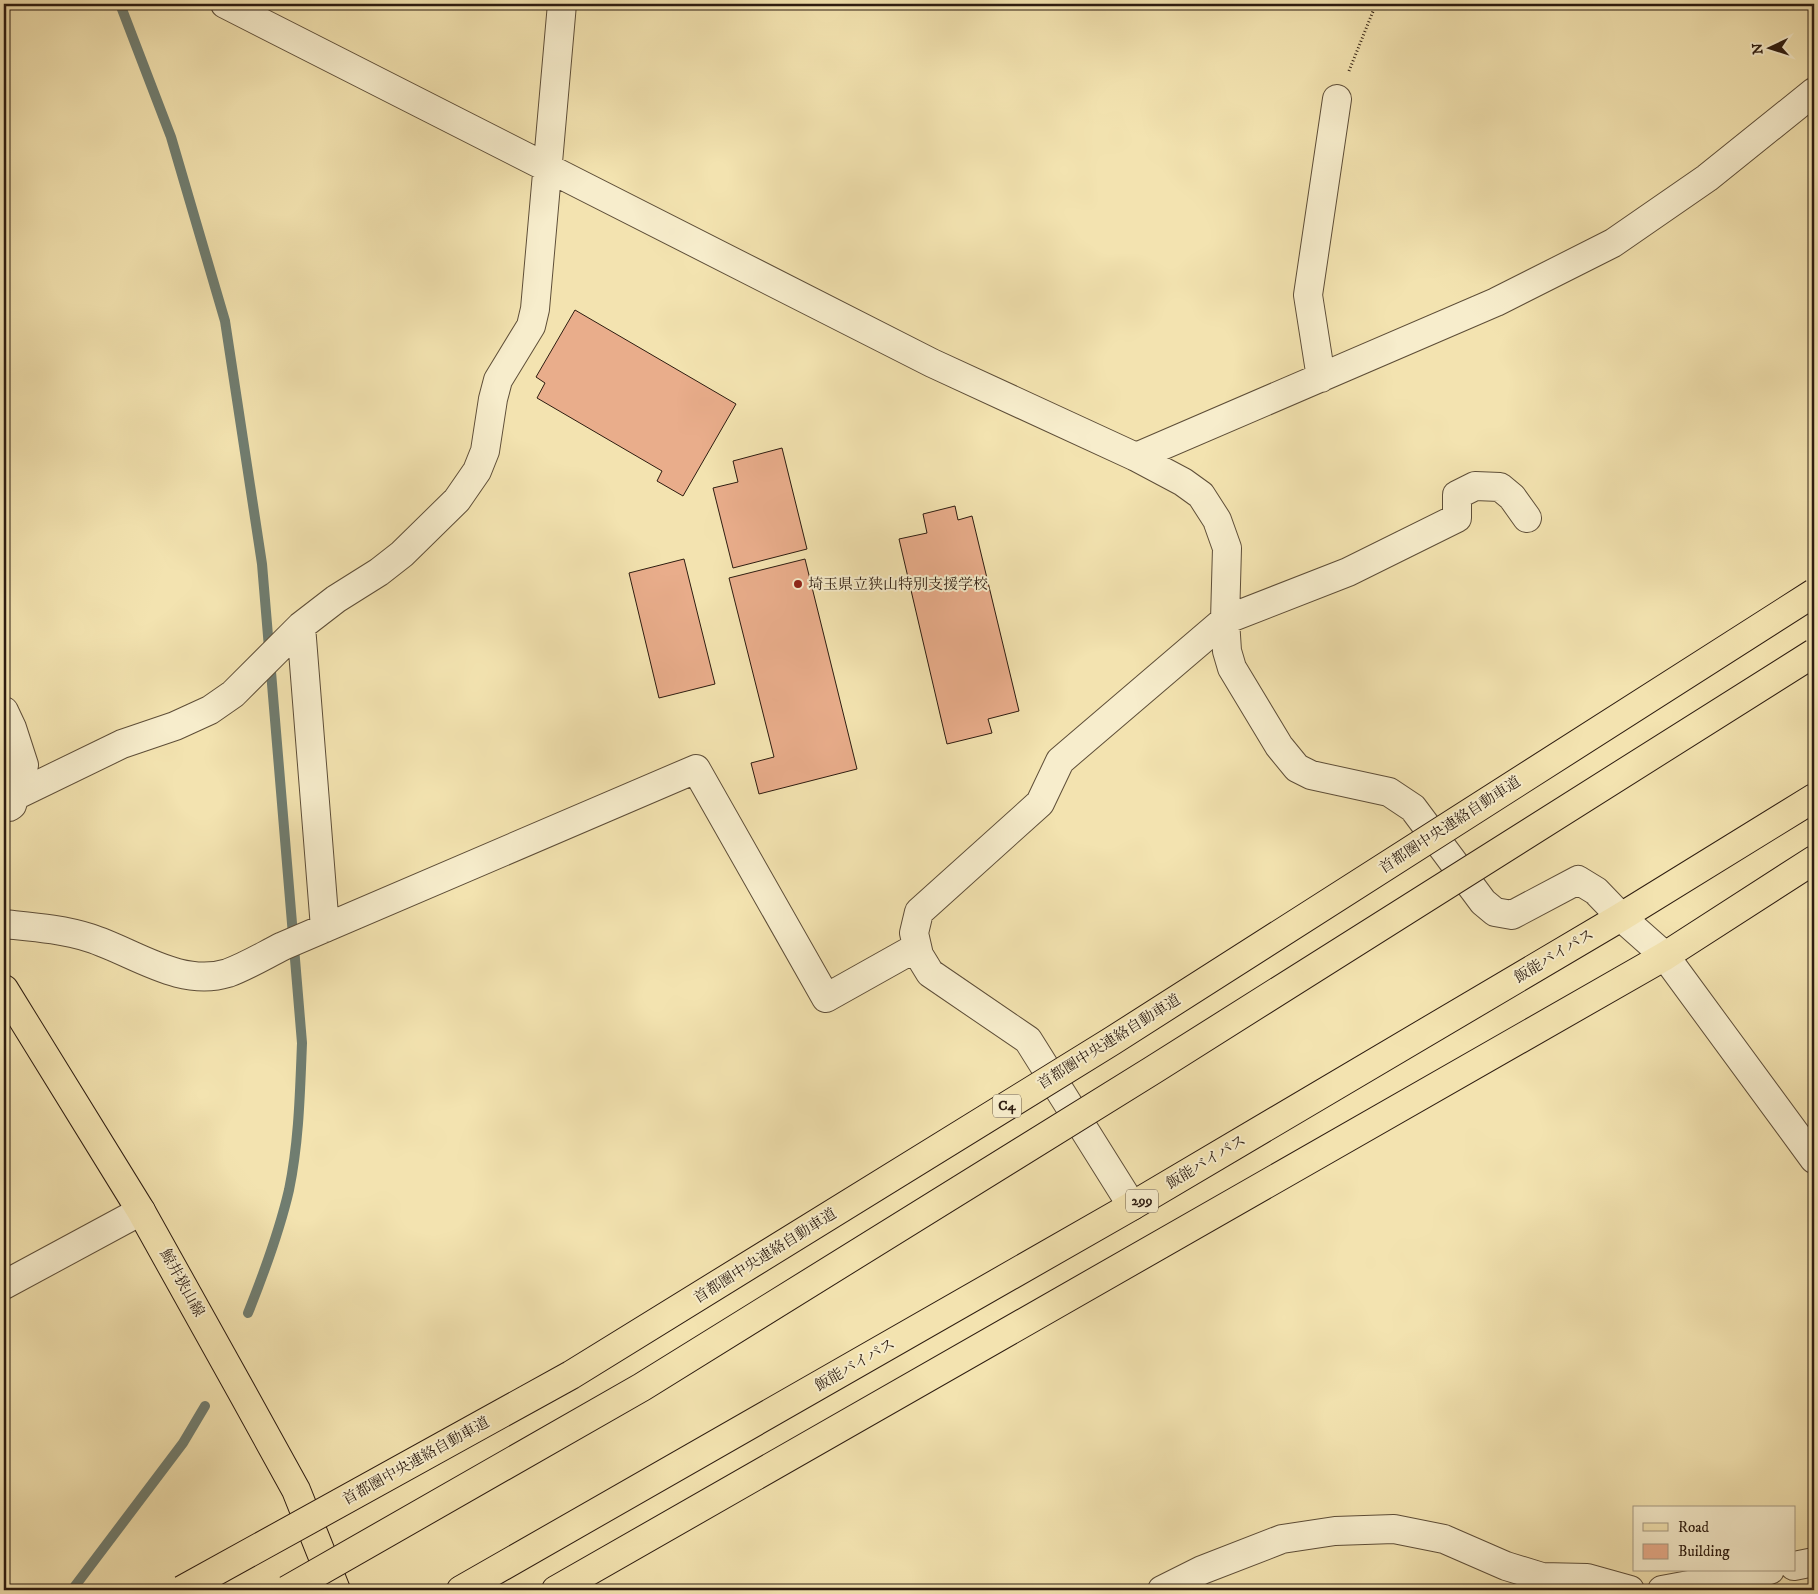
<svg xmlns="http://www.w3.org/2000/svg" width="1818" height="1594" viewBox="0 0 1818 1594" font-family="'IM FELL DW Pica','Noto Serif JP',serif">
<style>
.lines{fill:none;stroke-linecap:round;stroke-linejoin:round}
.stream{stroke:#707d70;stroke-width:10}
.building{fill:#e9ad8b;stroke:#2d1c10}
.minor-casing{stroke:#5e4e38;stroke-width:30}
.major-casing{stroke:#2d1c10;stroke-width:30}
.highway-casing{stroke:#2d1c10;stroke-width:30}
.path{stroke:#2d1c10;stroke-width:3;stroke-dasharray:1 2.5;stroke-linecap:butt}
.minor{stroke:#f7edcc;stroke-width:28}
.major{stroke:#f3e3b0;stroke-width:28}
.highway{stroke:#f3e3b0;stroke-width:28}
.highway-bridge-casing{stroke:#2d1c10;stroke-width:30;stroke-linecap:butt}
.highway-bridge{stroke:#f3e3b0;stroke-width:28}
.poi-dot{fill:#8f2418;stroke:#f7edcc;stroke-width:2}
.labels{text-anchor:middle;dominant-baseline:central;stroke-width:4;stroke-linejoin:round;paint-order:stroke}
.shield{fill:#f7edcc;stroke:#6a5b48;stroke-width:1}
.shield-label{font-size:14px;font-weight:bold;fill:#2d1c10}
.poi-label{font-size:15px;fill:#2d1c10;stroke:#f7edcc;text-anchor:start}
.street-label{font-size:15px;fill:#2d1c10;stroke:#f7edcc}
</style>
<rect width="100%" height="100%" fill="#f3e3b0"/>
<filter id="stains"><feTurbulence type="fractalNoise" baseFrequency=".004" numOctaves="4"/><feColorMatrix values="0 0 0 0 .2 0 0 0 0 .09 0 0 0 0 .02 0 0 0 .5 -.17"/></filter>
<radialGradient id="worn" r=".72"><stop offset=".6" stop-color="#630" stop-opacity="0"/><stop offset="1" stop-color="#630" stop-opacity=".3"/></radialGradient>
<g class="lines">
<path class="stream" d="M120,4L171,137L225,321L262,564L302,1043C300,1092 299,1142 289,1190C279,1233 264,1273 248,1313
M72,1590L183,1443L205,1406"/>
</g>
<path class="building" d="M575,310L736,404L683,496L657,481L662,471L537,398L545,383L536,377Z
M782,448L807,549L733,568L713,488L738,482L733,461Z
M955,506L958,520L972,516L1019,711L988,719L992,733L947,744L899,539L927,533L923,514Z
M684,559L715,684L659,698L629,573Z
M805,559L857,769L759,794L751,763L774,757L729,578Z"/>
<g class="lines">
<g class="minor-casing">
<path id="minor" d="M225,4L932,363L1136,457L1183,482L1201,495L1217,520L1227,548L1225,620L1227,651L1232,668L1279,746L1297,768L1311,775L1389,792L1413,808L1483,902L1495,912L1512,915L1578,880L1596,891L1621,917L1665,956L1814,1159
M1321,378L1308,295L1337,99
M1136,457L1496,302L1613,243L1707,178L1814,92
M301,626L325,928
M4,711L12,728L24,765L12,805L9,807
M15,796L122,744L175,726L210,710L233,694L301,626L336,599L379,572L402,554L457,500L477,471L485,451L493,399L498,380L531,326L535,309L562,4
M4,924C33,927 62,929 90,938C134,952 180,988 228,973C247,966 265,955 283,946L696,769L826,998L917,947
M1132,1206L1028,1040L930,973L919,955L914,933L919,912L1040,803L1060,761L1225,620L1348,572L1457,518V495L1475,486L1500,487L1512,497L1527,518
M4,1285L141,1211
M1794,1566L1814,1562
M1162,1590L1202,1570L1282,1539L1335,1531L1394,1529L1444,1539L1506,1566L1542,1577L1587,1578L1630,1590
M1662,1590L1770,1570"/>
</g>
<g class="major-casing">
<path id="major" d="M4,989L141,1211L243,1394L296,1490L336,1590"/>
</g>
<g class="highway-casing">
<path id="highway" d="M461,1590L1132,1206L1621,917L1814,798
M556,1590L1665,956L1814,860"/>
</g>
<path class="path" d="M1349,71L1376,4"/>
<use href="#minor" class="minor"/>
<use href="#major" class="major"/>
<use href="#highway" class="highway"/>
<g class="highway-bridge-casing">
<path id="highway-bridge" d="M182,1590L571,1375L1112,1041L1814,593
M287,1590L642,1387L1153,1070L1814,653"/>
</g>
<use href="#highway-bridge" class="highway-bridge"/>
</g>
<circle class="poi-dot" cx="798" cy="584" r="5"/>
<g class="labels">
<g class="shield">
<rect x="993" y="1094.5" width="28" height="23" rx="4"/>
<rect x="1126" y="1189.5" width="32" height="23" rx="4"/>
</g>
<g class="shield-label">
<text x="1007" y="1106">C4</text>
<text x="1142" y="1201">299</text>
</g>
<g class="poi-label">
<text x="808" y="584">埼玉県立狭山特別支援学校</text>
</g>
<g class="street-label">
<text transform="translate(1450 825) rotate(-33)">首都圏中央連絡自動車道</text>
<text transform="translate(1554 956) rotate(-31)">飯能バイパス</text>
<text transform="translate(1109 1042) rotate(-32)">首都圏中央連絡自動車道</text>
<text transform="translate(1206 1162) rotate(-31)">飯能バイパス</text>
<text transform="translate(765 1256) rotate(-32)">首都圏中央連絡自動車道</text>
<text transform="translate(182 1283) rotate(61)">鯨井狭山線</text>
<text transform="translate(855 1365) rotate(-30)">飯能バイパス</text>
<text transform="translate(416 1461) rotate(-29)">首都圏中央連絡自動車道</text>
</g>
</g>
<rect width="1818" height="1594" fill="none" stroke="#f3e3b0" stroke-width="20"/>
<rect x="5" y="5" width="1808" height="1584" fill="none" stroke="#2d1c10" stroke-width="2.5"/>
<rect x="10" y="10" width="1798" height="1574" fill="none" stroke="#2d1c10"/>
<rect x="1633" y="1506" width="162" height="65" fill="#f7edcc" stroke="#a69981"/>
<rect x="1643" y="1523" width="25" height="8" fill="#f3e3b0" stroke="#a69981"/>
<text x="1678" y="1532" font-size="15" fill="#2d1c10">Road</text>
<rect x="1643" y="1544" width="25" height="15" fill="#e9ad8b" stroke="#a69981"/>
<text x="1678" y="1556" font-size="15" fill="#2d1c10">Building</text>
<g transform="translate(1770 48) rotate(266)" stroke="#f7edcc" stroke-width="4" paint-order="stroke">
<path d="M0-4L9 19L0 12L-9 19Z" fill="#2d1c10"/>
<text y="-8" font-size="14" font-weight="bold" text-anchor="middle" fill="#2d1c10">N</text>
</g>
<rect width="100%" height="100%" filter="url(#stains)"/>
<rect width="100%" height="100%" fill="url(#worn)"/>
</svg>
